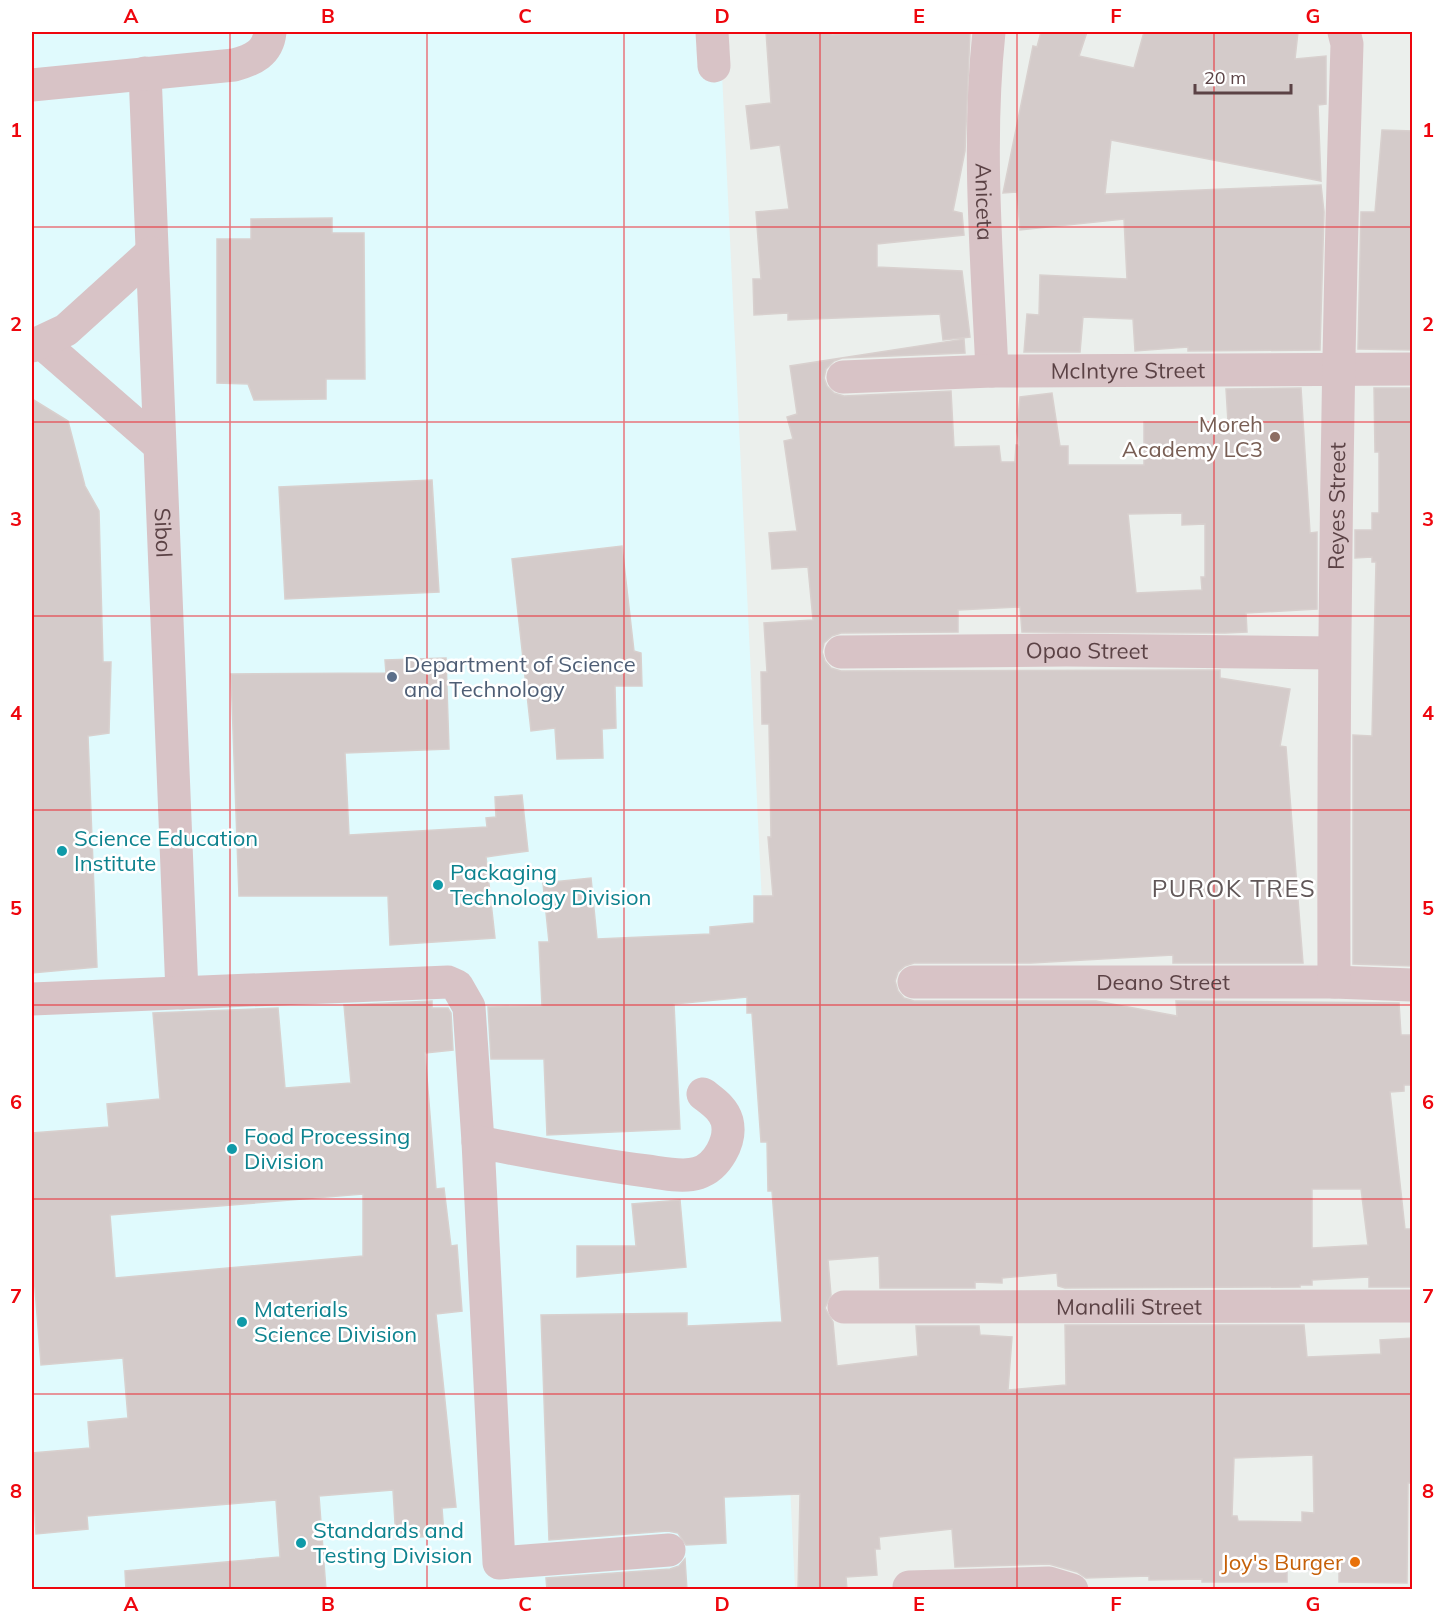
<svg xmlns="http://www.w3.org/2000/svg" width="1444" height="1621" viewBox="0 0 1444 1621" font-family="Mulish,sans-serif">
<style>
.commercial{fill:#e0fafd}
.building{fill:#d4cbca;stroke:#d8d0ce;stroke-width:1.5;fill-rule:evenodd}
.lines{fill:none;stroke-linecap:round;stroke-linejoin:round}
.minor{stroke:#d8c3c6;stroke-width:33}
.grid{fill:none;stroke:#ee060e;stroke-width:1.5;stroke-opacity:0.55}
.education-dot{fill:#8d6e63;stroke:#fff;stroke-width:2}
.service-dot{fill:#5c6f8a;stroke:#fff;stroke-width:2}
.culture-dot{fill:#0f9aa8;stroke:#fff;stroke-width:2}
.food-dot{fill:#e8710a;stroke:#fff;stroke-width:2}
.labels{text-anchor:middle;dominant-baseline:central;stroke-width:5;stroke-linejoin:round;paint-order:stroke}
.street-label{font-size:22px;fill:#5b4245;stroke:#fff}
.education-label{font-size:22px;fill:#785e54;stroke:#fff;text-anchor:end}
.service-label{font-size:22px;fill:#4e5e75;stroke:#fff;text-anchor:start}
.culture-label{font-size:22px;fill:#0d838f;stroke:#fff;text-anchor:start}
.food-label{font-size:22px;fill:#c56008;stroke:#fff;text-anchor:end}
.neighbourhood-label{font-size:24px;letter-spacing:1.5px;fill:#615758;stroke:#fff}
.neatline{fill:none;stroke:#ee060e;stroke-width:2}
.grid-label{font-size:20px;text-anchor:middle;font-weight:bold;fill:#ee060e}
</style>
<rect width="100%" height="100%" fill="#ebefec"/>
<path class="commercial" d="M32,32H720L795,1589L32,1590Z"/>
<path class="building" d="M766,32H831V35L884,32H970L965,151L953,211L962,213L964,235L877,244V267L962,271L970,337L943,340L940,314L788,320V313L754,315L753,279H761L756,212L789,209L780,145L751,149L746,106L771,103Z
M1041,32H1087L1079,56L1134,68L1144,32H1298L1295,59L1326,56V104L1318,105L1321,181L1111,140L1105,194L1321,185L1324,212L1320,350L1188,351V347L1135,351L1133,319L1083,317L1080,352H1024L1027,314L1039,315L1040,275L1127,279L1124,219L1020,230L1017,192L1003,193L1033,46L1037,47Z
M1382,130L1413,131V350L1358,349L1361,212H1375Z
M332,218V233H364L365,379H326V399L254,400L248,384L217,383V239H251V219Z
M964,339L965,353L842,358L834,361L826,369L824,378L827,386L834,393L844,396L951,391L954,447L999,446L1001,462H1015L1016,445H1019L1017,431L1020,397L1052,393L1060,446H1068V465H1144V422H1228L1226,389L1301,388L1310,533L1317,532V609L1246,613L1247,632L1225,633L1022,632L1020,607L958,610V632L841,633L832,636L824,643L822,652L825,661L831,668L841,671L1220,670V678L1290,689L1280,746L1286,747L1303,963H1173V955L1031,963H914L905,966L898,972L895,981L898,991L904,998L914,1001H1096L1177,1016L1176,1001L1399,1003L1401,1035H1413V1085H1404V1091L1390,1092L1405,1229H1413V1287H1369V1277L1312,1280V1285H1300V1287L1065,1288L1058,1286L1057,1273L1002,1278V1283L975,1282V1288H880L879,1256L828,1260L831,1295L825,1308L833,1322L837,1366L918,1356L916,1326H979L980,1335L1012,1337L1008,1390L1066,1385L1065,1325H1304L1307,1357L1381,1354L1380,1340L1413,1338V1483H1408L1407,1583L1339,1582V1570L1287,1569V1582H1202V1579L1149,1580V1576L1086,1578L1077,1572L1049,1564L955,1567L952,1529L879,1537L880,1549H875L877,1575L846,1577L847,1590H798L800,1494L724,1497L726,1543L686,1545L678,1533L668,1531L549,1540L541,1315L687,1313V1326L782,1322L772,1191H768L767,1142H761L752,1013H747V997L674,1004L680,1129L547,1135L544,1059H491L488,1007L542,1006L539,942H549L543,883L591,878L597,939L710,934V927L754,923V896H773L768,837H771L769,724H762L761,672H767L764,623L813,620L808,567L772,569L769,533L797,531L784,441L793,439L787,417L797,414L790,366ZM1182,513V525L1205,524V577H1201L1202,590L1136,593L1128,514ZM1312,1189H1361L1368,1245L1312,1248ZM1313,1455L1314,1513L1302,1512V1522L1238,1521L1237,1516H1232L1234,1458Z
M1374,388H1413V966L1353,964V735L1372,736L1376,562H1372V557L1355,558V530H1372V513H1379V452H1375Z
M32,399L68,421L85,486L99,511L103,662H111L109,733L88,736L97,967L32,973Z
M432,480L439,592L285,599L279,487Z
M622,546L634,651L641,653L642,686H615L616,728L602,729L603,758L557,759L555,728L531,731L512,559Z
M446,658L449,749L345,753L349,835L487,827L486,818L496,817L495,797L522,795L528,851L486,857L495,938L390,945L388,896H239L231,674L386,673L385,660Z
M432,1001V1008H448L451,1013L453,1050L425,1053L436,1189L444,1188L451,1246L457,1245L462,1311L436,1314L456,1507L442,1508L444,1535L396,1539L393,1490L319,1496L326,1590H126L125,1571L280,1557L276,1500L87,1516L88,1529L36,1534L32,1453L90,1448L88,1422L128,1418L123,1358L41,1365L32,1251V1133L109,1127L107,1104L160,1099L153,1013L278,1008L285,1088L351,1083L344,1005ZM363,1194V1256L115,1278L110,1215Z
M680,1200L686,1267L577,1277V1246H636L632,1204Z
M685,1559L687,1590H547L546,1578L670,1569L679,1566Z"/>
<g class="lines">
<g class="minor">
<path d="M712,32L714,66"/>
<path id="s1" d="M989,32C977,145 987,258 992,371"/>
<path id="s2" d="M145,73L182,993"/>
<path d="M32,85L234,65C253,60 268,53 270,32"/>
<path d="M42,343L159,445"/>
<path d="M32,346L66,330L151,253"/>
<path id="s3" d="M843,377L992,371L1412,369"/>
<path id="s4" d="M841,652L1066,650L1333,653"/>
<path id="s5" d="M914,982H1334L1412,985"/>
<path id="s6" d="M1334,982C1333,669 1337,357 1347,44L1344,32"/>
<path d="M32,999L448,982L457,986L469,1007L478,1142"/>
<path id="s7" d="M844,1307L1412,1306"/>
<path d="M669,1550L499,1563L478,1142C535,1153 590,1164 647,1171C662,1173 683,1178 698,1173C717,1167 732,1141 727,1121C723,1108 713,1102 703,1094"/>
<path d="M909,1587L1049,1583L1072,1590"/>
</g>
</g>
<path class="grid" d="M230,32V1590M427,32V1590M624,32V1590M820,32V1590M1017,32V1590M1214,32V1590M32,227H1412M32,422H1412M32,616H1412M32,810H1412M32,1005H1412M32,1199H1412M32,1394H1412"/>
<circle class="education-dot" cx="1275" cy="437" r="6"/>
<circle class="service-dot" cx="392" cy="677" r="6"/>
<g class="culture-dot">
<circle cx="62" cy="851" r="6"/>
<circle cx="438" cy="885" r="6"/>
<circle cx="232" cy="1149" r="6"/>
<circle cx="242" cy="1322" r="6"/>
<circle cx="301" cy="1543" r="6"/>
</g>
<circle class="food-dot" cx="1355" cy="1562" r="6"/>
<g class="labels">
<g class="street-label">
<text stroke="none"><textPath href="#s1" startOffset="170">Aniceta</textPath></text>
<text stroke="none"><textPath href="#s3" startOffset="285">McIntyre Street</textPath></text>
<text stroke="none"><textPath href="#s6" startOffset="476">Reyes Street</textPath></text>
<text stroke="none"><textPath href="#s2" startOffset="460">Sibol</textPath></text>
<text stroke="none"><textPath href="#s4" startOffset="246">Opao Street</textPath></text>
<text stroke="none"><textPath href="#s5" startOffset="249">Deano Street</textPath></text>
<text stroke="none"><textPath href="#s7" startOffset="285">Manalili Street</textPath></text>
</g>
<g class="education-label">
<text x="1263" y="424">Moreh<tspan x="1263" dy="25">Academy LC3</tspan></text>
</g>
<g class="service-label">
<text x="404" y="664">Department of Science<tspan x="404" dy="25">and Technology</tspan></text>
</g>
<g class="culture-label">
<text x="74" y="838">Science Education<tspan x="74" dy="25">Institute</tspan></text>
<text x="450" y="872">Packaging<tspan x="450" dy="25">Technology Division</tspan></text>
<text x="244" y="1136">Food Processing<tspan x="244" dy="25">Division</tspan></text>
<text x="254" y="1309">Materials<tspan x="254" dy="25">Science Division</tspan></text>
<text x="313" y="1530">Standards and<tspan x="313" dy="25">Testing Division</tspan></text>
</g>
<g class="food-label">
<text x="1343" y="1562">Joy's Burger</text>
</g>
<g class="neighbourhood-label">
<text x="1234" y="888">PUROK TRES</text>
</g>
</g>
<rect width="1444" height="1621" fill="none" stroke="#ffffff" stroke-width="66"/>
<path d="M1195 84v9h96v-9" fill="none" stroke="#5b4245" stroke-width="3"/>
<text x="1204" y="84" font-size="18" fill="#5b4245" stroke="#ffffff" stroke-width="4.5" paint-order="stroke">20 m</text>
<rect x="33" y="33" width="1378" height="1555" class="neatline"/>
<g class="grid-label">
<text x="131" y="23">A</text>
<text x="328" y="23">B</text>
<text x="525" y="23">C</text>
<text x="722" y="23">D</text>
<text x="919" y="23">E</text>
<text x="1116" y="23">F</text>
<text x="1313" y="23">G</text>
<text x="16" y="137">1</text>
<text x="1428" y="137">1</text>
<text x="16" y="331">2</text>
<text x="1428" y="331">2</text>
<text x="16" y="526">3</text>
<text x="1428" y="526">3</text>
<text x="16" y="720">4</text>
<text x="1428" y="720">4</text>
<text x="16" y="915">5</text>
<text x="1428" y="915">5</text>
<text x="16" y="1109">6</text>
<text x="1428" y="1109">6</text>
<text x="16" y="1303">7</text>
<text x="1428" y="1303">7</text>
<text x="16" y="1498">8</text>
<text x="1428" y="1498">8</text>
<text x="131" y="1611">A</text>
<text x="328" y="1611">B</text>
<text x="525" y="1611">C</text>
<text x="722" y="1611">D</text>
<text x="919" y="1611">E</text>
<text x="1116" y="1611">F</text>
<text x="1313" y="1611">G</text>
</g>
</svg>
